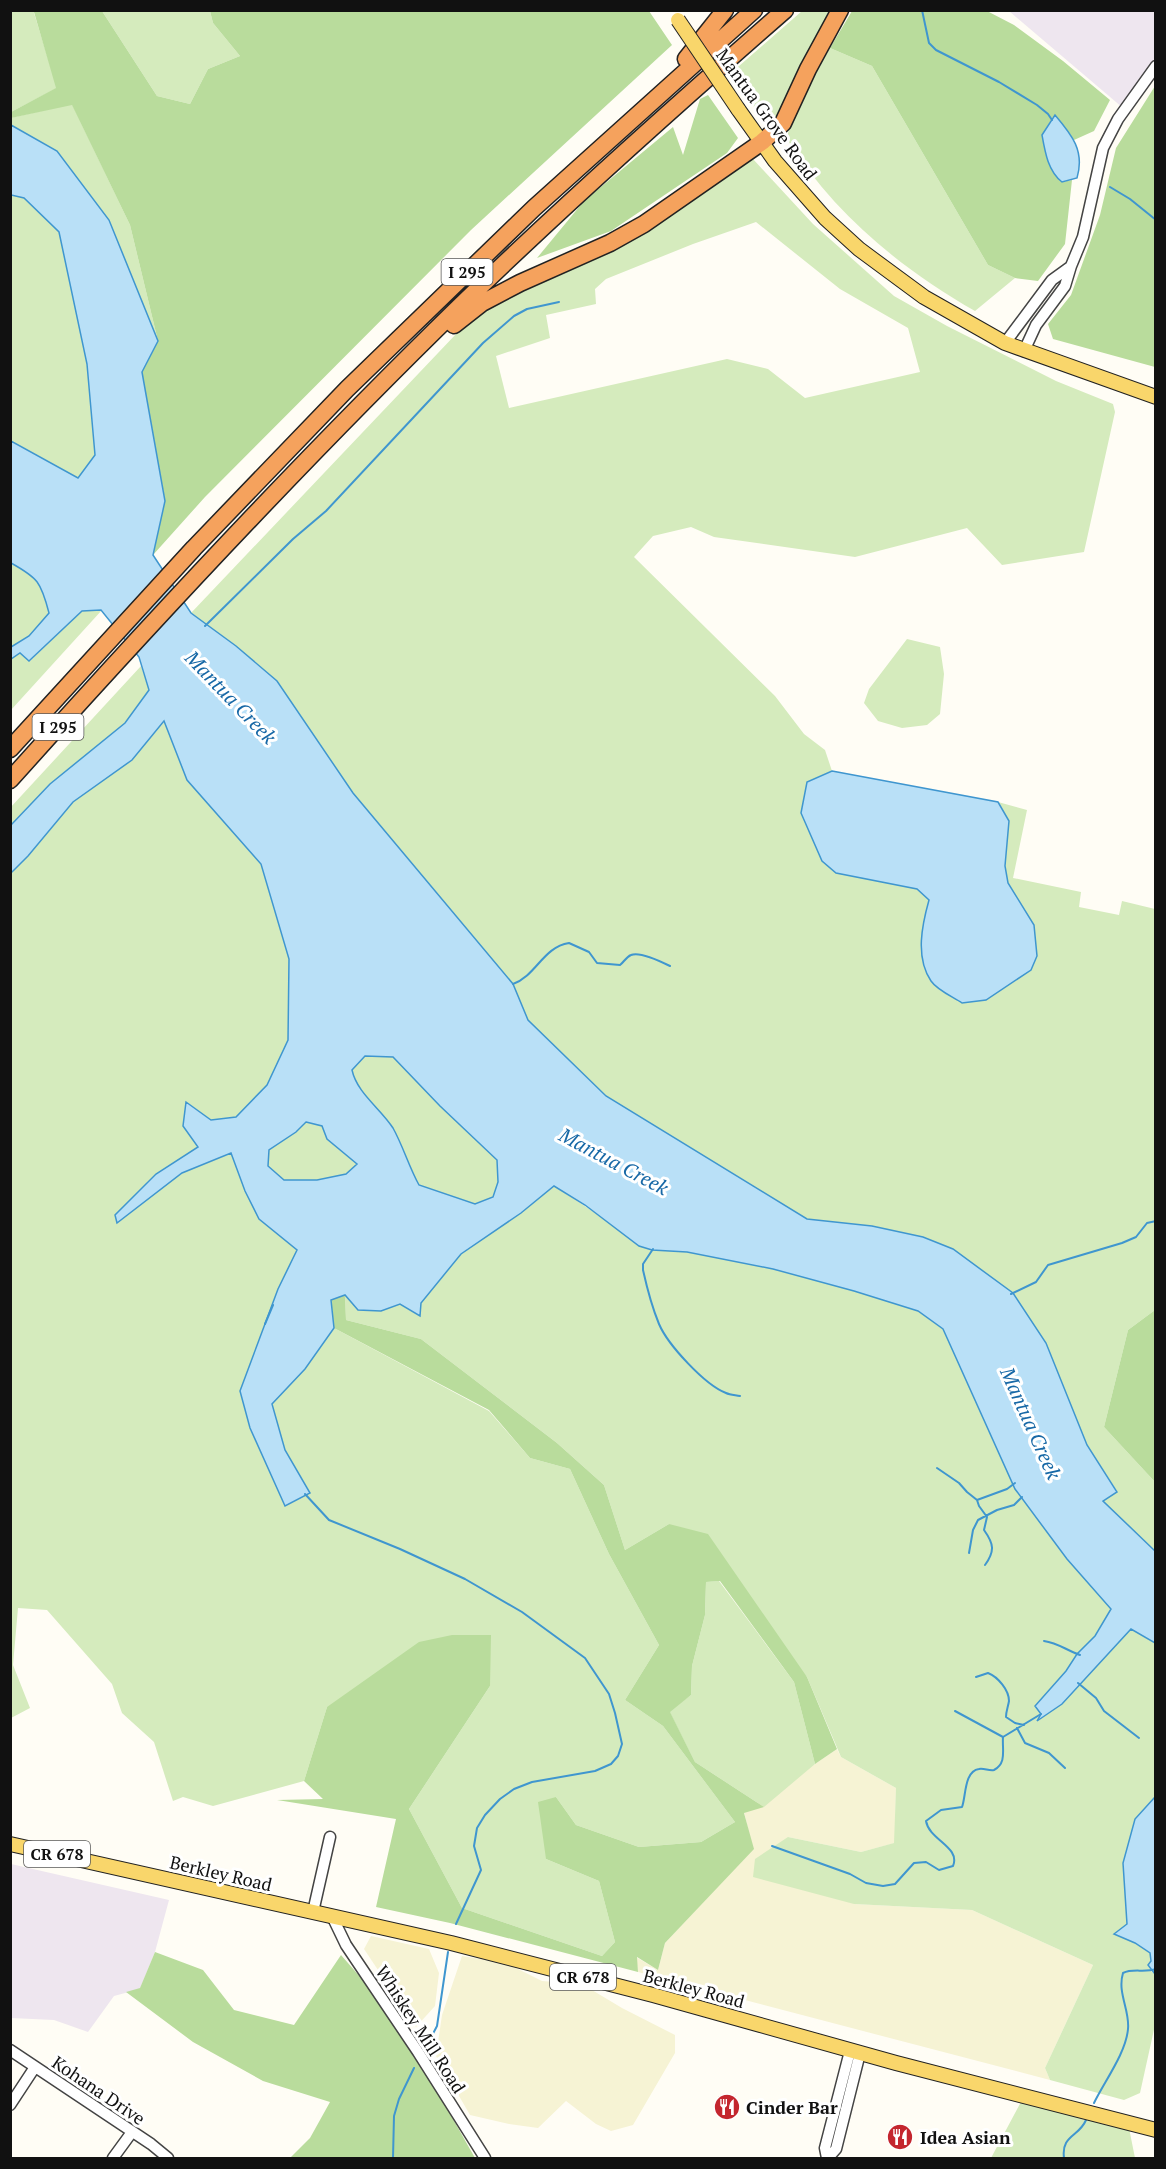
<svg xmlns="http://www.w3.org/2000/svg" width="1166" height="2169" viewBox="0 0 1166 2169" font-family="'PT Serif',serif">
<style>
.industrial{fill:#eee6ef}
.farmland{fill:#f6f3d4}
.green{fill:#d5ebbd;fill-rule:evenodd}
.forest{fill:#b9dc9c}
.water{fill:#b9e0f7;stroke:#3f96cf;stroke-width:1.5;fill-rule:evenodd}
.lines{fill:none;stroke-linecap:round;stroke-linejoin:round}
.stream{stroke:#3f96cf;stroke-width:2}
.minor-casing{stroke:#444;stroke-width:13}
.major-casing{stroke:#222;stroke-width:16}
.highway-casing{stroke:#222;stroke-width:19}
.minor{stroke:#fff;stroke-width:10}
.major{stroke:#f9d66b;stroke-width:14}
.highway{stroke:#f5a25d;stroke-width:16}
.major-bridge-casing{stroke:#222;stroke-width:16;stroke-linecap:butt}
.major-bridge{stroke:#f9d66b;stroke-width:14}
.labels{text-anchor:middle;dominant-baseline:central;stroke-width:6;stroke-linejoin:round;paint-order:stroke}
.shield{fill:#fff;stroke:#585858;stroke-width:1.5}
.shield-label{font-size:16px;font-weight:bold;fill:#111}
.street-label{font-size:18px;fill:#111;stroke:#fff}
.poi-label{font-size:18px;font-weight:bold;fill:#111;stroke:#fff;text-anchor:start}
.water-label{font-size:20px;font-style:italic;fill:#1768a6;stroke:#fff}
</style>
<rect width="100%" height="100%" fill="#fffdf5"/>
<path class="industrial" d="M1009,11H1155V71L1123,108Z
M11,1864L169,1900L155,1952L140,1989L114,1996L88,2032L54,2020L11,2018Z"/>
<path class="farmland" d="M837,1749L841,1757L896,1788L895,1843L861,1852L788,1837L854,1904L972,1910L1093,1965L1045,2068L1050,2080L638,1972L636,1957L658,1970L665,1943L753,1849L744,1812Z
M371,1936L429,1949L439,1973L435,2006L416,2027L364,1949Z
M462,1956L506,1963L542,1981L582,1984L622,2008L675,2035V2053L633,2125L611,2131L596,2124L566,2101L538,2128L509,2124L470,2115L436,2056L442,2015Z"/>
<path class="green" d="M11,11H40L34,13L57,88L11,112Z
M102,11H210L213,23L240,56L208,69L190,104L157,96Z
M802,11H837L778,119L767,126L731,73Z
M830,48L872,66L988,265L1015,278L975,311C901,269 832,212 787,139L791,117Z
M72,104L130,225L158,341L109,220L57,151L11,125L10,118Z
M753,159L813,224L894,296L947,326L1056,381L1113,404L1115,412L1084,552L1002,565L967,528L855,557L714,537L691,527L653,536L634,557L775,696L804,734L825,750L832,771L807,782L879,881L917,889L930,900L925,914L1034,925L1008,883L1005,866L1009,821L998,802L1027,810L1013,878L1081,892L1079,907L1119,915L1122,901L1155,909V1310L1128,1330L1104,1427L1155,1482V1551L1103,1501L1117,1491L1087,1445L1046,1343L923,1237L872,1226L807,1219L606,1096L528,1020L513,984L353,793L277,681L236,646L191,613L476,313L594,259L710,187ZM756,222L840,289L908,328L920,372L805,398L768,369L727,359L509,408L496,356L550,338L546,315L596,304L595,289L606,279L693,244Z
M11,195L24,198L59,232L87,364L95,455L78,478L11,441Z
M10,563C38,578 42,582 49,613L29,636L11,647Z
M102,610L11,710V659L20,653L30,661L82,611Z
M907,639L940,647L944,674L940,714L927,725L902,728L878,721L864,703L869,689Z
M141,666L149,690L125,723L50,784L11,825L10,808Z
M165,721L187,780L261,864L289,959L288,1040L267,1085L236,1117L211,1120L186,1102L198,1147L156,1174L115,1215L117,1222L182,1173L232,1153L245,1191L259,1219L297,1250L278,1289L240,1391L250,1428L285,1506L310,1492L285,1450L272,1404L305,1369L334,1328L489,1411L530,1458L570,1469L609,1554L659,1645L625,1700L663,1726L735,1822L701,1842L639,1847L576,1825L556,1797L546,1859L599,1881L615,1942L602,1956L462,1908L409,1809L490,1686L327,1707L304,1781L213,1806L183,1797L173,1801L154,1742L122,1713L112,1684L47,1610L18,1608L13,1665L30,1708L11,1718V873L28,856L73,802L132,760Z
M365,1056L393,1057L440,1106L497,1160L498,1182L493,1197L475,1204L419,1185L354,1081L352,1070Z
M306,1122L322,1126L327,1139L357,1164L346,1174L317,1180H284L268,1166L269,1150L296,1132Z
M554,1186L652,1250L687,1252L773,1269L854,1291L918,1311L943,1329L1015,1489L1067,1559L1111,1609L1095,1636L1077,1654L1066,1671L1035,1706L1041,1714L1062,1704L1131,1629L1155,1643V1797L1135,1819L1123,1864L1127,1925L1135,1943L1150,1953L1151,1971L1155,1974V2025L1140,2093L1124,2100L1050,2080L1045,2068L1093,1965L972,1910L854,1904L753,1877L755,1859L788,1837L861,1852L894,1843L896,1788L841,1757L807,1677L669,1524L625,1550L604,1485L557,1443L421,1339L346,1320L345,1295L358,1310L381,1311L400,1304L421,1303L461,1253L521,1213Z
M719,1581L794,1682L815,1764L764,1807L695,1762L669,1711L691,1695L692,1666L705,1615L706,1582Z
M1022,2100L1129,2128L1135,2158H991Z"/>
<path class="forest" d="M40,11H102L157,96L190,104L208,69L240,56L213,23L210,11H649L672,45L471,230L205,497L153,555L165,500L142,372L158,341L130,225L72,105L11,118V112L56,88L34,12Z
M852,11H987L1014,25L1063,61L1110,100L1094,131L1074,140L1069,133L1053,117L1042,135L1050,167L1062,182L1072,180L1065,244L1038,281L1015,278L988,265L872,66L830,48Z
M1155,86V367L1053,339L1048,324L1071,295L1100,215L1116,148Z
M708,95L738,138L727,153L611,231L537,258L584,201L673,127L683,155L700,99Z
M345,1295L346,1320L421,1339L557,1443L604,1485L625,1550L669,1524L708,1534L807,1677L837,1749L815,1764L794,1682L720,1581L706,1582L705,1615L692,1666L691,1695L670,1712L695,1762L764,1807L744,1813L754,1849L665,1943L658,1970L637,1957L638,1972L450,1923L376,1907L396,1819L277,1800L323,1799L304,1781L327,1707L419,1642L452,1635H491L490,1686L409,1809L462,1908L602,1956L615,1942L599,1881L546,1859L538,1802L556,1797L576,1825L639,1847L701,1842L735,1822L663,1726L625,1700L659,1645L609,1554L570,1469L530,1458L489,1410L334,1328L331,1300Z
M1155,1310V1482L1104,1427L1128,1330Z
M155,1952L203,1970L234,2010L294,2025L341,1955L396,2018L475,2158H290L310,2138L330,2102L263,2081L193,2042L126,1992L140,1988Z"/>
<path class="water" d="M1055,115C1072,135 1085,151 1077,178L1062,182C1048,171 1045,152 1042,135Z
M11,125L57,151L109,220L158,341L142,372L165,501L153,555L191,613L236,646L277,681L353,793L513,984L528,1020L606,1096L807,1219L872,1226L923,1237L953,1249L1013,1293L1046,1343L1087,1445L1117,1492L1103,1501L1155,1551V1643L1131,1629L1062,1704L1037,1721L1041,1714L1035,1706L1066,1671L1077,1654L1095,1636L1111,1609L1067,1559L1015,1489L943,1329L918,1311L854,1291L773,1269L687,1252L652,1250L639,1246L585,1205L554,1186L521,1213L461,1254L421,1303L420,1316L400,1304L381,1311L358,1310L345,1295L331,1300L334,1328L305,1369L272,1404L285,1450L310,1493L285,1506L250,1428L240,1391L278,1289L297,1250L259,1219L245,1191L231,1153L182,1173L117,1223L115,1215L156,1174L198,1147L183,1126L186,1102L211,1120L236,1117L267,1085L288,1040L289,959L261,864L187,780L164,721L132,760L73,802L28,856L11,873V825L50,784L125,723L149,690L139,657L101,610L82,611L29,661L20,653L11,659V647L29,636L49,613C41,582 38,578 11,563V441L78,478L95,455L87,364L59,232L24,198L11,195ZM365,1056L393,1057L440,1106L497,1160L498,1182L493,1197L475,1204L419,1185C409,1167 403,1146 393,1128C380,1108 357,1093 352,1070ZM306,1122L322,1126L327,1139L357,1164L346,1174L317,1180H284L268,1166L269,1150L296,1132Z
M832,771L998,802L1009,821L1005,866L1008,883L1034,925L1037,956L1031,970L986,1000L962,1003C953,997 937,990 931,981C915,957 922,925 929,900L917,889L836,873L822,861L801,813L807,782Z
M1155,1797V1974L1148,1965L1151,1961L1150,1953L1135,1943L1114,1934L1127,1924L1123,1863L1135,1819Z"/>
<g class="lines">
<path class="stream" d="M922,10L929,43L936,50L999,82L1037,105L1048,114L1052,120
M1110,187L1130,199L1156,220
M205,626L293,539L326,511L483,343L514,316L527,309L559,302
M513,984C536,976 543,947 569,943L589,952L597,963L620,965C624,962 626,957 631,955C640,951 662,962 670,966
M653,1249L643,1264V1270C647,1288 652,1307 659,1324C668,1345 705,1385 726,1393C730,1395 735,1395 740,1396
M1011,1294L1036,1282L1048,1265L1122,1243L1136,1237L1147,1223L1156,1221
M265,1324L273,1305
M937,1468L959,1483L967,1492L977,1500L979,1506L987,1517
M305,1494L329,1520L400,1549L465,1579L522,1612L585,1658L609,1694L615,1713L622,1744L618,1756L611,1764L595,1771L532,1782L514,1789L500,1799L485,1815L477,1828L474,1846L481,1870L456,1924
M977,1500L1007,1489L1015,1483
M969,1553L973,1530L978,1520L997,1510L1014,1505L1022,1497
M985,1565C995,1551 994,1544 984,1530L987,1517
M1044,1641C1058,1643 1066,1650 1080,1655
M976,1677L988,1673C998,1677 1009,1690 1009,1701C1008,1707 1006,1711 1006,1717L1015,1723L1024,1725
M1078,1683L1096,1698L1104,1711L1139,1738
M955,1711L1003,1737
M1017,1728L1025,1743L1049,1753L1065,1768
M1003,1737L1041,1714
M772,1846L850,1874L866,1883L883,1886L895,1884L914,1863L926,1862L939,1870L953,1866C961,1847 929,1840 926,1821L941,1810L962,1807C966,1797 964,1771 979,1769C984,1768 989,1771 994,1770C1007,1763 1002,1750 1003,1737
M425,2049L437,2026L448,1952
M1094,2103C1104,2082 1126,2053 1128,2029C1130,2010 1117,1993 1123,1973C1133,1968 1144,1973 1156,1969
M393,2158L394,2116L399,2099L414,2068
M1064,2158C1061,2135 1079,2137 1086,2120"/>
<g class="minor-casing">
<path id="minor" d="M1005,343L1052,280L1070,267
M1024,351L1036,325L1065,286L1071,266L1083,237L1103,148L1118,119L1156,66
M313,1912L330,1837
M332,1916L346,1945L418,2052L485,2158
M10,2050L151,2144L168,2158
M10,2105L35,2067
M113,2158L132,2132
M827,2158L825,2148L850,2051
M828,2158L836,2149L860,2053"/>
</g>
<g class="major-casing">
<path id="major" d="M738,109L775,161L825,218L859,249L924,297L1005,343L1156,397
M10,1844L451,1943L653,1995L896,2063L1156,2130"/>
</g>
<g class="highway-casing">
<path id="highway" d="M686,59L725,10
M454,325L482,303L520,283L610,243L644,224L762,142L783,123L808,69L840,10
M10,749L194,548L347,389L534,208L754,10
M10,780C156,617 304,458 460,306C565,204 674,107 785,10"/>
</g>
<use href="#minor" class="minor"/>
<use href="#major" class="major"/>
<use href="#highway" class="highway"/>
<g class="major-bridge-casing">
<path id="major-bridge" d="M678,20L738,109"/>
</g>
<use href="#major-bridge" class="major-bridge"/>
</g>
<defs>
<g id="restaurant-disc" transform="scale(1.35)"><circle r="9.5" fill="#c4262e" stroke="#fff"/><path d="M-5-6h1v4h1v-4h1v4h1v-4h1v5L-1.5 .5V6h-2V.5L-5-1ZM5-6V6H3V1.5H1.5Q1.5-4 5-6Z" fill="#fff"/></g>
</defs>
<g fill-rule="evenodd">
<use href="#restaurant-disc" x="727" y="2107"/>
<use href="#restaurant-disc" x="900" y="2137"/>
</g>
<g class="labels">
<g class="shield">
<rect x="441.5" y="259" width="51" height="26" rx="4.5"/>
<rect x="32.5" y="714" width="51" height="26" rx="4.5"/>
<rect x="24" y="1841" width="66" height="26" rx="4.5"/>
<rect x="550" y="1964" width="66" height="26" rx="4.5"/>
</g>
<g class="shield-label">
<text x="467" y="272">I 295</text>
<text x="58" y="727">I 295</text>
<text x="57" y="1854">CR 678</text>
<text x="583" y="1977">CR 678</text>
</g>
<g class="street-label">
<text transform="translate(767 114) rotate(54)">Mantua Grove Road</text>
<text transform="translate(221 1873) rotate(13)">Berkley Road</text>
<text transform="translate(694 1988) rotate(15)">Berkley Road</text>
<text transform="translate(421 2029) rotate(57)">Whiskey Mill Road</text>
<text transform="translate(99 2090) rotate(34)">Kohana Drive</text>
</g>
<g class="poi-label">
<text x="746" y="2107">Cinder Bar</text>
<text x="920" y="2137">Idea Asian</text>
</g>
<g class="water-label">
<text transform="translate(231 697) rotate(46)">Mantua Creek</text>
<text transform="translate(614 1161) rotate(28)">Mantua Creek</text>
<text transform="translate(1031 1423) rotate(66)">Mantua Creek</text>
</g>
</g>
<rect width="1166" height="2169" fill="none" stroke="#111111" stroke-width="24"/>
</svg>
